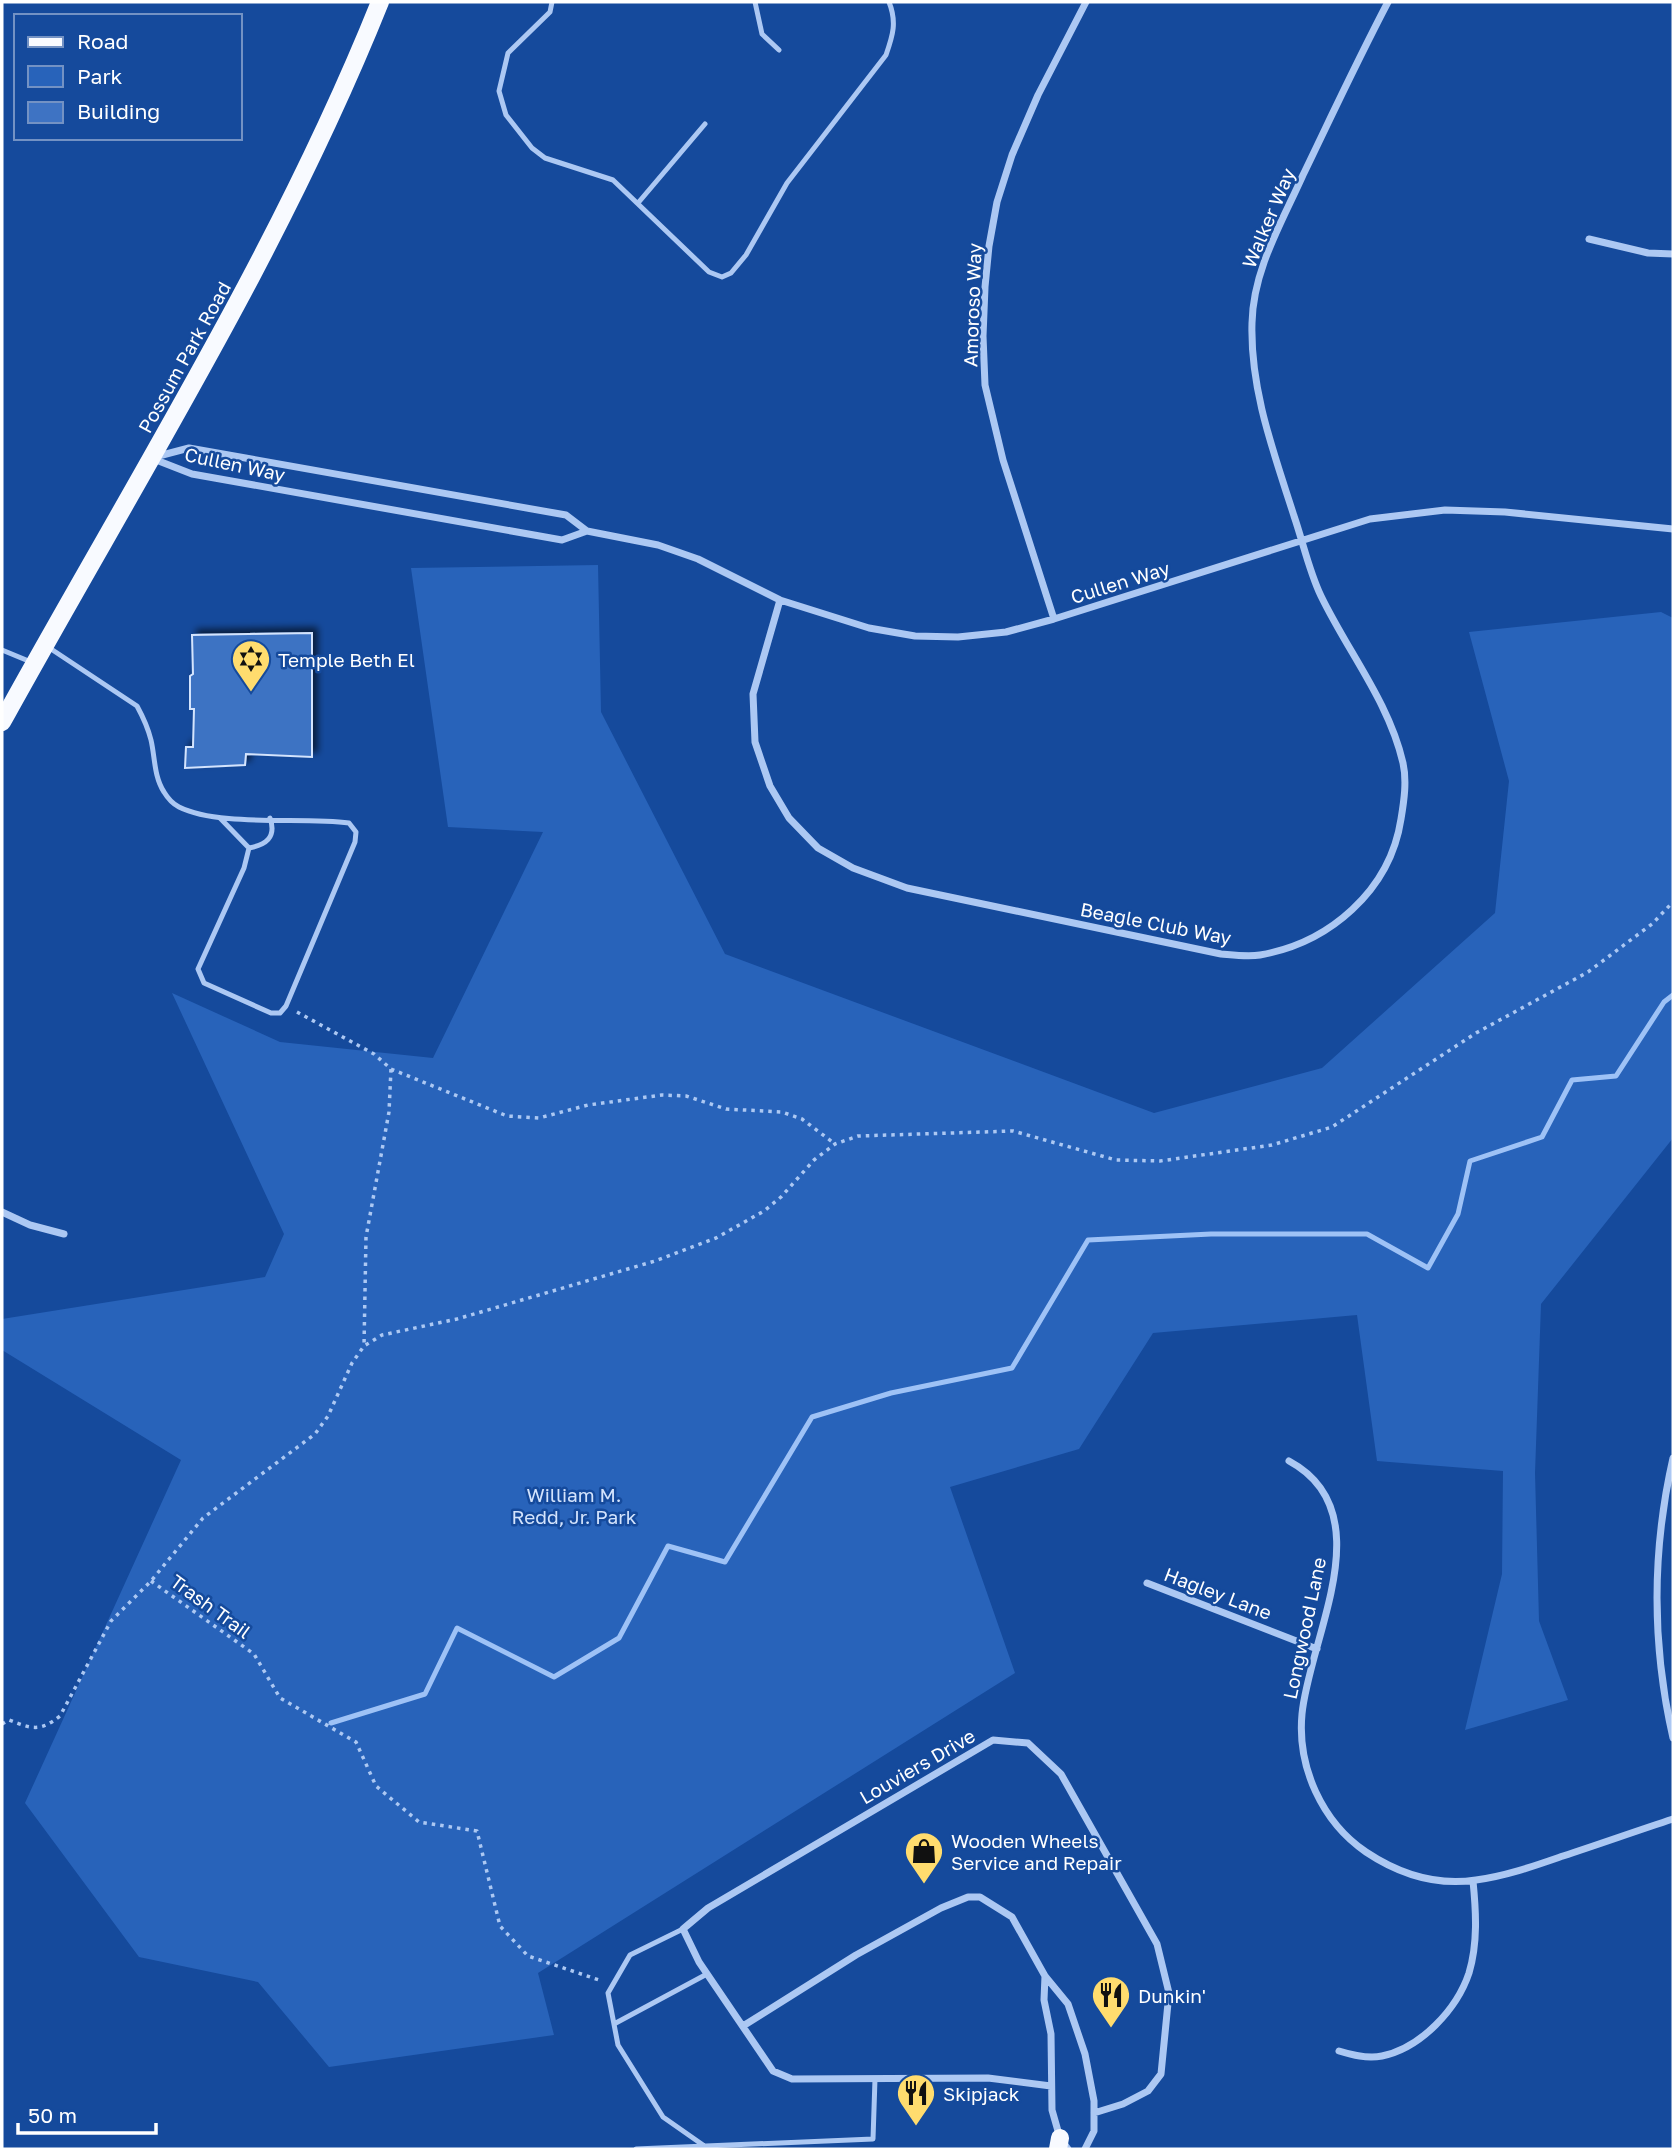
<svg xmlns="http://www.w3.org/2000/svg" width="1675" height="2151" viewBox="0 0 1675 2151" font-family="'Golos Text',sans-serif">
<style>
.green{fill:#2863ba}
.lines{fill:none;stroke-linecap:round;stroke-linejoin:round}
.stream{stroke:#9ec2f6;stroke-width:5}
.building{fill:#3e73c3;stroke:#d4e4fd;stroke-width:2;filter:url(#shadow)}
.path{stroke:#acc8f3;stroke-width:3.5;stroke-dasharray:3.5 5;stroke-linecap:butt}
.lane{stroke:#acc8f3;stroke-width:5}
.street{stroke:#acc8f3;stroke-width:7}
.primary{stroke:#f8faff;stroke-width:18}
.labels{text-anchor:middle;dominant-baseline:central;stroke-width:5;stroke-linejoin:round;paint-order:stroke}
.street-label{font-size:19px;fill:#fff;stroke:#154a9c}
.poi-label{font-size:19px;fill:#fff;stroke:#154a9c;text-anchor:start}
.park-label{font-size:19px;fill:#d4e4fd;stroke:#154a9c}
</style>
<defs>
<filter id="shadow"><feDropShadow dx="5" dy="-5" stdDeviation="3.5" flood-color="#0009"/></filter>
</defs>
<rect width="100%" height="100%" fill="#154a9c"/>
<path class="green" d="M598,565L601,712L725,954L1154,1113L1322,1068L1495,913L1509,781L1469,632L1661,612L1673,618V1138L1541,1304L1535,1473L1539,1621L1568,1700L1465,1730L1502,1574L1503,1471L1377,1461L1357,1315L1153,1333L1079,1449L950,1487L1015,1673L538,1973L554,2035L329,2067L258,1982L139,1957L25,1803L181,1460L2,1350V1319L265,1277L284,1234L172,993L280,1042L433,1058L543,832L448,827L411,568Z"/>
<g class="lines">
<path class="stream" d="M331,1723L425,1694L457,1628L554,1677L619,1638L668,1546L725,1562L812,1417L891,1393L1012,1368L1088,1240L1211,1234H1367L1428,1268L1458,1214L1470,1161L1542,1137L1572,1080L1616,1076L1664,1002L1673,995"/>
</g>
<path class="building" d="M312,633V757L246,754L245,765L185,768L186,747H193L194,709H190V676L193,674L192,635Z"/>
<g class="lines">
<path class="path" d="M297,1012L374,1054L391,1069L389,1112L366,1237L364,1346
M391,1069L507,1116L539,1118L588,1105L662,1095L686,1096L726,1109L782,1112L802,1119L835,1144
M151,1581L254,1654L280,1698L356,1742L376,1786L419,1822L477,1831L500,1926L528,1956L602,1981
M2,1724L9,1720C32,1729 40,1732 60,1716L111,1621L151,1581L203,1518L315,1434L328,1416L352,1363L364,1346L382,1335L457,1319L655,1261L716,1238L764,1211L781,1197L814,1160L835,1144L858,1136L1013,1131L1116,1160L1160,1161L1272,1145L1332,1127L1476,1033L1588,972L1652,924L1673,902"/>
<path class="lane" d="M552,2L550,12L508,53L499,91L506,115L532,148L545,158L613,180L709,272L722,277L731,273L746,255L787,183L886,55C893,35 897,22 889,2
M755,2L762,34L779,50
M638,203L705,124
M48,647L137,706C143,717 148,728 151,740C155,757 154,777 164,792C167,797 173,804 179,807C219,827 301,817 349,823L356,832L355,842L286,1006L280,1013H271L204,983L198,969L244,868L249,848L220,818
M2,650L31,662
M249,848C265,845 277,838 270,818
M683,1929L630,1955L608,1993L618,2045L663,2117L703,2145
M614,2024L707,1974
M636,2149L873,2139L875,2079"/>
<path class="street" d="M1589,239L1648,253L1673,254
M189,448L566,515L587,531L562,540L192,474L151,458Z
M587,531L658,545L698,559L780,600L869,628L915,636L958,637L1006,632L1054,619L1370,519L1445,510L1505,512L1673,529
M780,600L753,694L755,742L770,786L789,818L818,848L853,868L907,888L1221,954C1233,955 1248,957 1260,955C1329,943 1390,891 1401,819C1404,801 1407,781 1403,763C1389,702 1348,652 1321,596C1309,571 1303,542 1294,516C1274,453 1250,390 1252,323C1253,270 1282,222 1303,175C1331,117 1358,59 1388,2
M1054,619L1003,460L985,385L983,336L985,287L989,246L997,202L1012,155L1038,95L1086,2
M2,1212L30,1225L64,1234
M1673,1458C1652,1550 1652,1646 1673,1738
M1289,1461C1384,1512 1309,1638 1302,1714C1297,1767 1322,1822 1366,1852C1399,1874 1436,1886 1476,1880C1506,1876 1534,1866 1563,1856C1600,1844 1636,1831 1673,1819
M1147,1583L1317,1649
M1045,1976L1044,2000L1051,2034L1052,2110L1060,2138L1068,2149
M743,2026L856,1955L941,1908L968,1897H980L1012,1917L1045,1976L1068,2004L1085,2054L1094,2101V2131L1085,2149
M1339,2051C1352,2055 1367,2059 1382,2056C1421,2048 1457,2009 1469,1973C1478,1943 1476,1911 1473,1881
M1051,2086L988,2078L792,2079L773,2071L699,1962L683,1929L708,1908L993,1740L1028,1743L1061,1774L1157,1944L1169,1993L1161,2074L1148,2091L1123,2104L1094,2113"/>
<path class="primary" d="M2,722C133,484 279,254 380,2
M1058,2149L1060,2138"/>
</g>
<defs>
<g id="synagogue-pin" transform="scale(2.0125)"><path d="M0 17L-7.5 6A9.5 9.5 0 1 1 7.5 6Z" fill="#ffdc6e" stroke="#154a9c"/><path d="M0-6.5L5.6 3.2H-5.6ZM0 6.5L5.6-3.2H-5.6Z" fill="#111"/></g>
<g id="shop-pin" transform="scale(2.0125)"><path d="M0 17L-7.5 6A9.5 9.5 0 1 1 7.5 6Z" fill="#ffdc6e" stroke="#154a9c"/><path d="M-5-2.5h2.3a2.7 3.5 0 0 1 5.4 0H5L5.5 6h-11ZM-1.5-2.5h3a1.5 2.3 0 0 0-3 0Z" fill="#111"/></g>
<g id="restaurant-pin" transform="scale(2.0125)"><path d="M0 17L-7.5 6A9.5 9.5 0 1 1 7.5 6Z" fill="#ffdc6e" stroke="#154a9c"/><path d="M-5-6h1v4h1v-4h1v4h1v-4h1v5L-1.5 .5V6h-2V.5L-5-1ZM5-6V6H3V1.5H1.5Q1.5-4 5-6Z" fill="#111"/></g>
</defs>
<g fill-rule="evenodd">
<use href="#synagogue-pin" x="251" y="659"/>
<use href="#shop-pin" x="924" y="1851"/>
<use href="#restaurant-pin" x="1111" y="1995"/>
<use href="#restaurant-pin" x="916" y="2093"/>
</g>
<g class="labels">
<g class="street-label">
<text transform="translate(1268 218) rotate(-67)">Walker Way</text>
<text transform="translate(972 305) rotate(-88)">Amoroso Way</text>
<text transform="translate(184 357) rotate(-61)">Possum Park Road</text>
<text transform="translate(235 464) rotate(12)">Cullen Way</text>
<text transform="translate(1120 582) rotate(-17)">Cullen Way</text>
<text transform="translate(1156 923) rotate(11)">Beagle Club Way</text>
<text transform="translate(1218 1593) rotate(21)">Hagley Lane</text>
<text transform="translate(211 1606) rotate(36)">Trash Trail</text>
<text transform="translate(1304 1628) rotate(-78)">Longwood Lane</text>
<text transform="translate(917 1766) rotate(-30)">Louviers Drive</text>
</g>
<g class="poi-label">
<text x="278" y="659">Temple Beth El</text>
<text x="951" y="1840">Wooden Wheels<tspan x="951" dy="22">Service and Repair</tspan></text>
<text x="1138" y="1995">Dunkin'</text>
<text x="943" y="2093">Skipjack</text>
</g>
<g class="park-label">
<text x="574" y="1494">William M.<tspan x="574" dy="22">Redd, Jr. Park</tspan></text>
</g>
</g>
<rect width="1675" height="2151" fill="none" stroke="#ffffff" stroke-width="7"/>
<rect x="14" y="14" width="228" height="126" fill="#154a9c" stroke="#7392c4" stroke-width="2"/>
<rect x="28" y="37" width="35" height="10" fill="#f8faff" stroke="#7392c4" stroke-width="2"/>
<text x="77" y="49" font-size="21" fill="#ffffff">Road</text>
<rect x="28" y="66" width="35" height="21" fill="#2863ba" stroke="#7392c4" stroke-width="2"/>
<text x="77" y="84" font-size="21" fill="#ffffff">Park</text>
<rect x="28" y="102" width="35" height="21" fill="#3e73c3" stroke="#7392c4" stroke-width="2"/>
<text x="77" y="119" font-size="21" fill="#ffffff">Building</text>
<path d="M18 2123v10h138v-10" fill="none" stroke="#ffffff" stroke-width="3.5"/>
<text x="28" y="2123" font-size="21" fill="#ffffff" stroke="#154a9c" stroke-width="5" paint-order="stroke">50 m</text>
</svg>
